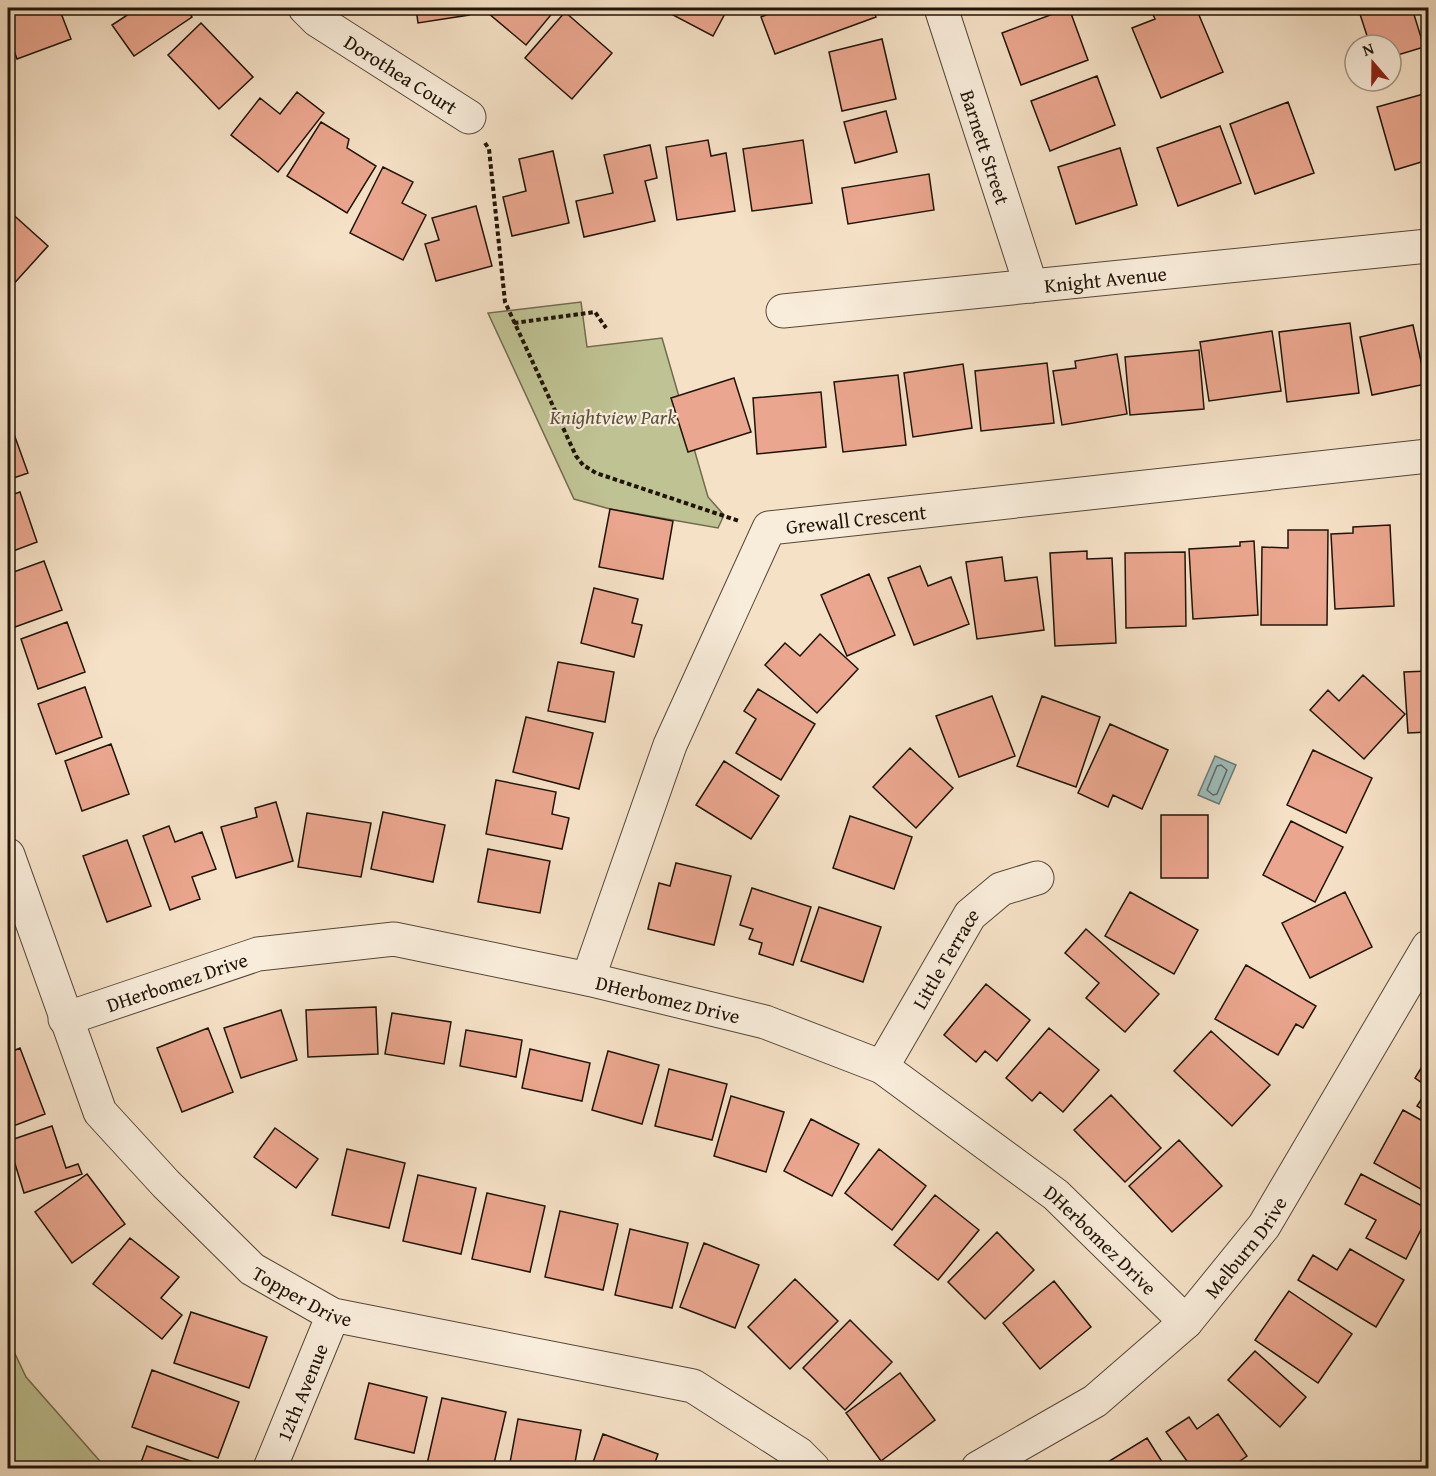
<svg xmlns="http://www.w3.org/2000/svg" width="1436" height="1476" viewBox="0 0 1436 1476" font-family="'Gentium Book Plus',serif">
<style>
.green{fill:#bfc293;stroke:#706b4e;stroke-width:1.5}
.water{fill:#9dbcbb;stroke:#6b7973;stroke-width:1.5}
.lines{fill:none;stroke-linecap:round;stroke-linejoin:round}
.shore{stroke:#5e6862;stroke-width:1.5}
.building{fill:#eaa68e;stroke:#201408;stroke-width:1.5}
.minor-casing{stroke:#554738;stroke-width:35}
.path{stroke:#201408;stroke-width:4;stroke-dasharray:4.5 3;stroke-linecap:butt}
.minor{stroke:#f8ecda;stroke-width:33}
.labels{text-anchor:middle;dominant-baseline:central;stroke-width:4.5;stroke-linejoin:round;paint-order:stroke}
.street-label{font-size:20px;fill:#201408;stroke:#f8ecda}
.park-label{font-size:20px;font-style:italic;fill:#585139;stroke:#f8ecda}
</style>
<rect width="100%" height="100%" fill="#f5e1c6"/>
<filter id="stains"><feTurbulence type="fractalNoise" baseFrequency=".00333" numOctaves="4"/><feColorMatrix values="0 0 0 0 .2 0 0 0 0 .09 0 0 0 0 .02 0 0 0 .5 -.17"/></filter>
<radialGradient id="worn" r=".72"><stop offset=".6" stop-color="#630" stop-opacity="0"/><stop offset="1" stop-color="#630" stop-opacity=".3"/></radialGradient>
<path class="green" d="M581,302L587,347L662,338L708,497L724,515L718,528L610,509L574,499L488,313Z
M8,1339L26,1377L106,1468H8Z"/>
<path class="water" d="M1215,756L1236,765L1219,804L1198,795Z"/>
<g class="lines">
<path class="shore" d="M1221,765L1227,770L1217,794L1213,795L1207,790L1217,766Z"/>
</g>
<path class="building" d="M8,8H59L71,39L17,59L8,34Z
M138,8H186L192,17L134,56L112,25Z
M416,8H468L469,15L418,23Z
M482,8H552L555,10L526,45Z
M674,8H728L713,36L671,14Z
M782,8H873L876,17L775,54L761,17Z
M1069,8L1088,60L1021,85L1002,33Z
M1150,8H1196L1223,72L1161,98L1132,28L1155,19Z
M1358,8H1412L1424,47L1391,57V45H1370Z
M565,12L612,53L572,99L525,58Z
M201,23L253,77L219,109L168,55Z
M882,39L896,99L842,111L829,52Z
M1097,76L1115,125L1050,151L1031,101Z
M297,92L324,113L278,172L231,135L260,98L280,114Z
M1427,93L1428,160L1395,170L1377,107Z
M1288,102L1314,173L1255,194L1230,124Z
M886,111L897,152L855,163L844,122Z
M321,122L349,139L347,148L376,166L347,213L287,176Z
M1220,126L1241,183L1178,206L1157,148Z
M708,140L711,156L726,153L735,211L677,220L666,147Z
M803,140L812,203L752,211L743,149Z
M650,145L657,178L645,181L655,221L584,237L576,201L613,193L604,155Z
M1120,148L1137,205L1076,224L1058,167Z
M553,151L569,223L512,236L503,197L526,191L519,159Z
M383,167L413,182L402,203L426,215L403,260L350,233Z
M929,174L934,210L848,224L842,188Z
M476,206L492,266L436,281L425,244L439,240L432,218Z
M8,210L48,246L10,288L8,286Z
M1350,323L1359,393L1287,402L1279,332Z
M1413,325L1426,384L1372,395L1360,337Z
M1272,331L1281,391L1209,401L1200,342Z
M1199,350L1204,409L1130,415L1125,357Z
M1117,354L1127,414L1062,425L1053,371L1076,368L1075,361Z
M1047,363L1054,423L981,431L975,371Z
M963,364L972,428L913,437L904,373Z
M898,375L906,445L843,452L834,382Z
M734,378L751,432L688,452L671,398Z
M821,392L826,447L757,454L753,398Z
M10,423L28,473L8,480V424Z
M20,492L37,542L8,553V496Z
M610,509L673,521L663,579L599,567Z
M1390,525L1394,606L1335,609L1331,534L1353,533V527Z
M1288,530H1328L1327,625H1261L1262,547L1288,548Z
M1254,541L1258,615L1193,619L1189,549L1240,546V542Z
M1087,551V559L1112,558L1116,643L1055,646L1050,553Z
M1185,552L1186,626L1126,628L1125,553Z
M1002,557L1005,581L1037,577L1044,630L977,639L966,562Z
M44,561L62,610L15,627L8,606V574Z
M920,566L928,586L951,577L969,624L914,645L888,578Z
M869,574L895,635L847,656L821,595Z
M1428,575V601L1424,598Z
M594,588L638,599L632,623L642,625L634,657L581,643Z
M67,622L85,672L38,689L21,639Z
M820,634L858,669L817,713L765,665L785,643L800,656Z
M558,662L614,672L605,722L548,711Z
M1428,671V732L1408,733L1404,672Z
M1363,675L1405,714L1364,759L1310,710L1328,690L1339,701Z
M85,687L102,737L56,754L38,704Z
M758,689L815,724L781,780L736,753L756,719L744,711Z
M992,696L1015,756L959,777L936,716Z
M1042,696L1100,717L1076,787L1017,766Z
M526,717L593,733L579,789L513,772Z
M1110,724L1168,750L1142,809L1113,795L1108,807L1078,793Z
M111,744L129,794L82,811L65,761Z
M910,748L953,788L916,828L873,787Z
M1313,750L1372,778L1346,833L1287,805Z
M724,761L779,796L751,839L696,805Z
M496,780L556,792L552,814L569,818L562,849L486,834Z
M276,802L293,861L236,878L221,827L257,817L255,808Z
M383,812L445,825L433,882L371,869Z
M307,813L371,823L361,877L298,867Z
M1161,815H1208V878H1161Z
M850,816L912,837L894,889L833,868Z
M1291,821L1343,847L1315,902L1263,875Z
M169,826L175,842L202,832L216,869L192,877L200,899L170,910L143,836Z
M127,840L151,906L107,922L83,856Z
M488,849L550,861L540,913L478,902Z
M676,863L731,876L714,945L648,929L659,883L670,886Z
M752,888L811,907L793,965L759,954L762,943L749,939L753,929L740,925Z
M1130,892L1198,930L1174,974L1105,936Z
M1345,892L1372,947L1310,978L1282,923Z
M819,907L881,927L863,982L801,961Z
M1086,929L1159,994L1125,1032L1086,998L1099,983L1065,953Z
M1246,965L1316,1006L1303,1028L1296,1024L1278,1055L1215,1019Z
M986,984L1030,1020L997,1061L985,1051L976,1062L944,1035Z
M376,1007L378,1054L308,1057L306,1010Z
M281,1010L297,1060L241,1078L224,1028Z
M392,1013L451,1022L444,1064L385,1054Z
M208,1028L233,1092L182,1112L157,1048Z
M1049,1028L1099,1070L1063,1112L1040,1092L1032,1101L1006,1078Z
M466,1030L522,1040L516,1077L460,1066Z
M1211,1031L1270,1085L1232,1126L1174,1071Z
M20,1048L45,1114L8,1128V1053Z
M530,1049L590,1063L582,1101L522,1088Z
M608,1051L659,1065L642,1124L592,1110Z
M1428,1057V1087L1415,1078Z
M669,1069L727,1084L712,1140L655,1126Z
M1428,1089V1113L1417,1106Z
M1111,1095L1161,1148L1125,1182L1074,1130Z
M731,1096L784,1112L766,1172L714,1156Z
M1403,1110L1428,1124V1193L1374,1163Z
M811,1119L859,1144L832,1196L784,1171Z
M52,1126L66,1168L78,1164L82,1174L24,1193L8,1141Z
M275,1128L318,1159L296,1188L254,1157Z
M1179,1140L1222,1186L1172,1232L1129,1186Z
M347,1149L405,1163L389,1228L332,1215Z
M879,1149L926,1186L892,1230L845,1193Z
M87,1174L125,1224L72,1263L35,1212Z
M1361,1174L1428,1209V1216L1406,1259L1366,1238L1376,1220L1345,1204Z
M418,1175L476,1188L461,1254L403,1241Z
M487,1193L545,1206L530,1272L472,1259Z
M935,1195L979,1230L938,1280L894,1245Z
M560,1211L618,1224L603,1290L545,1277Z
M630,1229L688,1243L672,1308L615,1295Z
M997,1232L1034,1270L985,1319L948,1282Z
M130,1238L179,1277L161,1298L182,1315L162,1339L93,1284Z
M704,1243L759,1265L735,1328L680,1307Z
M1350,1249L1404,1280L1376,1327L1298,1280L1313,1255L1337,1270Z
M795,1279L838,1321L790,1369L748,1327Z
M1054,1281L1091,1327L1040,1369L1003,1323Z
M1289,1291L1352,1334L1318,1383L1255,1340Z
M191,1312L267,1337L249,1388L174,1363Z
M850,1320L892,1362L845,1410L803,1368Z
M1255,1351L1306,1397L1280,1427L1228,1380Z
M152,1370L239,1402L218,1458L132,1427Z
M900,1373L935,1420L881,1461L846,1413Z
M369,1383L427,1397L414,1453L355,1439Z
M442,1398L506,1412L493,1468H446L427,1464Z
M1218,1414L1247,1456L1230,1468H1192L1166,1432L1189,1417L1197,1429Z
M518,1419L581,1430L574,1468H509Z
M603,1434L658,1454L653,1468H591Z
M1147,1438L1166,1468H1098Z
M147,1446L202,1465L201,1468H139Z"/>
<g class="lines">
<g class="minor-casing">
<g id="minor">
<path id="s1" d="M305,8L317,20L469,117"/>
<path id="s2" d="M941,8L1031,286"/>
<path id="s3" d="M783,311L1428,246"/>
<path id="s4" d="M8,855L100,1112L166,1184L252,1269L333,1315L693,1386L799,1454L813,1468"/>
<path id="s5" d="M588,979L670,745L769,528L1428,456"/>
<path id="s6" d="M65,1019L258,954L394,939L588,979L765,1022L882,1067L1056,1195L1186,1322"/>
<path id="s7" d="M882,1067L970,915L1001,889L1037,878"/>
<path id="s8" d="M270,1468L333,1315"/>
<path id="s9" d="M978,1468L1095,1401L1186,1322L1264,1226L1428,947"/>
</g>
</g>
<path class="path" d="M485,143L489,149L505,302L576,456L583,465L596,473L739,521
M514,323L595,312L606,328"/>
<use href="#minor" class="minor"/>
</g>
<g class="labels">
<g class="street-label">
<text stroke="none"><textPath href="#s1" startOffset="117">Dorothea Court</textPath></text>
<text stroke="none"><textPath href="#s2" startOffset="146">Barnett Street</textPath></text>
<text stroke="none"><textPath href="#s3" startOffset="324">Knight Avenue</textPath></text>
<text stroke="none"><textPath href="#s5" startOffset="574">Grewall Crescent</textPath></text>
<text stroke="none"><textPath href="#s7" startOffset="126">Little Terrace</textPath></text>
<text stroke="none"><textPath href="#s6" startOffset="118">DHerbomez Drive</textPath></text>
<text stroke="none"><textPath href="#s6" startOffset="621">DHerbomez Drive</textPath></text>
<text stroke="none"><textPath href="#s6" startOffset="1125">DHerbomez Drive</textPath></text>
<text stroke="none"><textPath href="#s9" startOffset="351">Melburn Drive</textPath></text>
<text stroke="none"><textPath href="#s4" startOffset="549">Topper Drive</textPath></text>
<text stroke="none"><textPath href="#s8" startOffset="82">12th Avenue</textPath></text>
</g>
<g class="park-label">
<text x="613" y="416">Knightview Park</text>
</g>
</g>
<rect width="1436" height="1476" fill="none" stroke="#f5e1c6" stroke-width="30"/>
<rect x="9" y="9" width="1418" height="1458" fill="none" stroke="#201408" stroke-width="3"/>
<rect x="15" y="15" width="1406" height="1446" fill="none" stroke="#201408" stroke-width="1.5"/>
<g transform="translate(1373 63) rotate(340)"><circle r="28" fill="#f8ecda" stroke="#a29686" stroke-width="1.5"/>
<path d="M0-4.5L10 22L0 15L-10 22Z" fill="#8f2418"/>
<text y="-9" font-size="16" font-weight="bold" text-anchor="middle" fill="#201408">N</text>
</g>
<rect width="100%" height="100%" filter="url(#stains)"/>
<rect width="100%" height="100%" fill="url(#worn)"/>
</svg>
